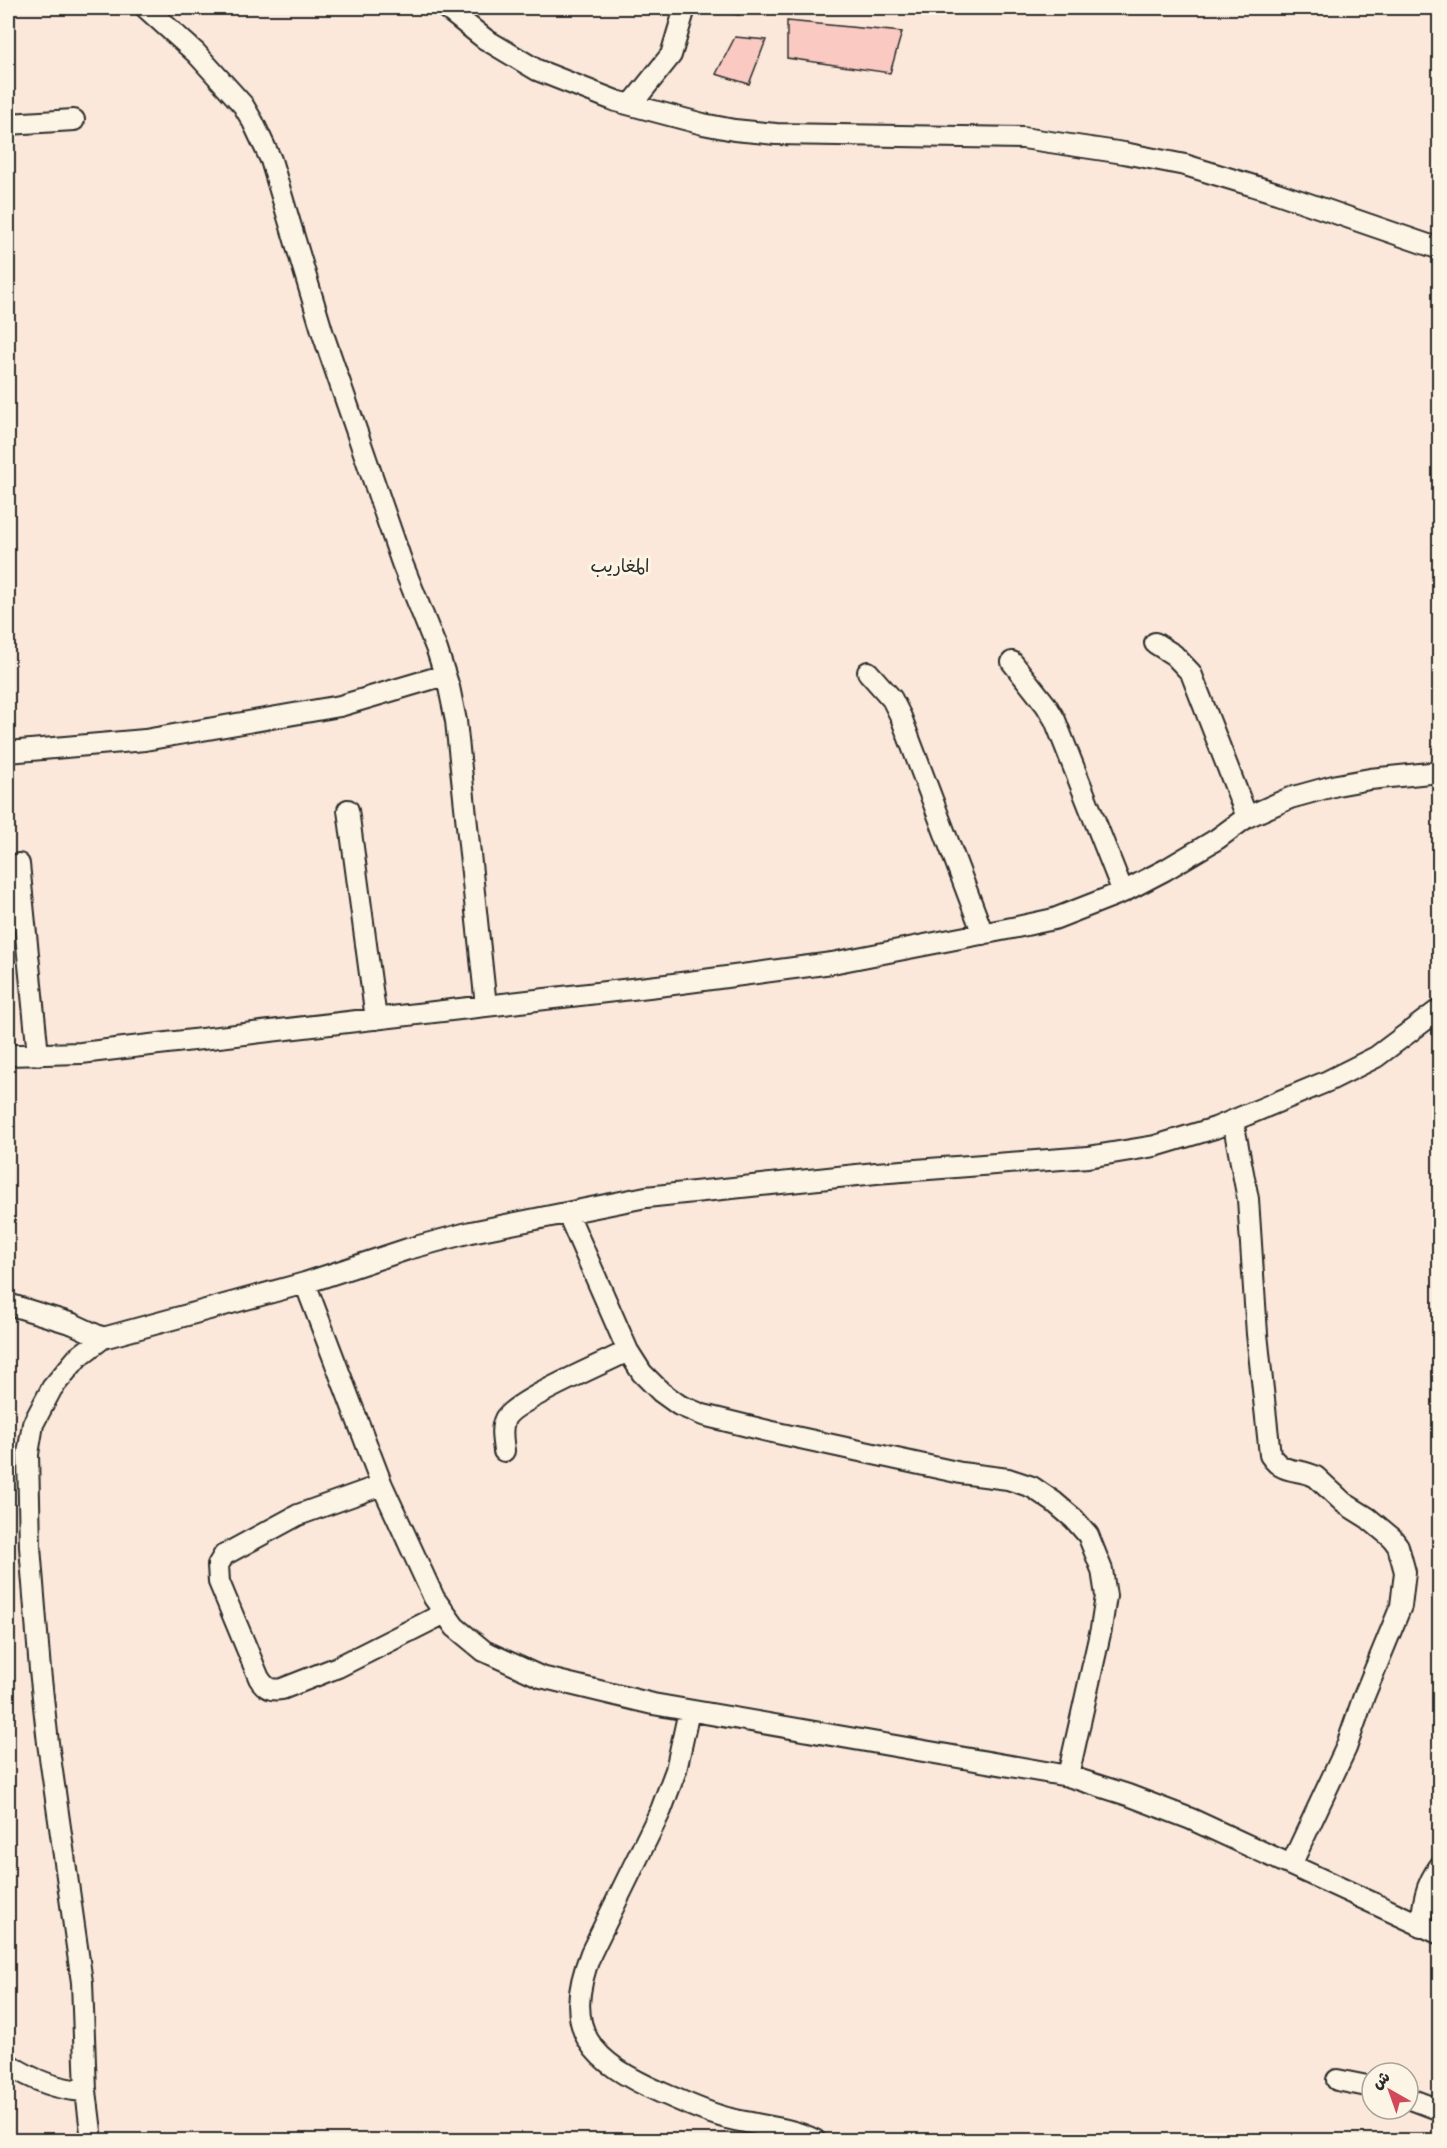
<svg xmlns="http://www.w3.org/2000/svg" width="1447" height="2148" viewBox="0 0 1447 2148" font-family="Delius,'Playpen Sans Arabic',sans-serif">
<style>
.building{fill:#f9c9c2;stroke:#2b2b2b;stroke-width:1.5}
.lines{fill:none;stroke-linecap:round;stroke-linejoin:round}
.minor-casing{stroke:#2b2b2b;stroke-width:24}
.minor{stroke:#fcf5e5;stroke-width:20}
.labels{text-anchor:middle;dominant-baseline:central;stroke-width:6;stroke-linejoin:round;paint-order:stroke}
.neighbourhood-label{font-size:18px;fill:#2b2b2b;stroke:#fcf5e5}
</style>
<rect width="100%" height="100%" fill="#fbe8da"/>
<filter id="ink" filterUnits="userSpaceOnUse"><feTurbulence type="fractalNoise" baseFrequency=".0167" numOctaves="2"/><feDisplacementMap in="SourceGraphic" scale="12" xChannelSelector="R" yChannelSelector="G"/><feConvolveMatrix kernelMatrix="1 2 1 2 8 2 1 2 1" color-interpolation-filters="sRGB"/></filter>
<g filter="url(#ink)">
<path class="building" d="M696,8H740L739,15Z
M787,21L902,32L890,73L787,58Z
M735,37L766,40L749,84L716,74Z"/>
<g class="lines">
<g class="minor-casing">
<path id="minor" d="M146,8L196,53L243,105L253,122L271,160L323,334L402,563L437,650L449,687L456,721L486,1006
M446,8L485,39L537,70L616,101L703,124L734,130L776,134L1023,138L1124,153L1185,165L1277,193L1440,249
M631,105L671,55L685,8
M8,124L74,120
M1155,643L1174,655L1191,673L1247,817
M1012,662L1046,705L1055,720L1123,892
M868,672L892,699L901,717L983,934
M8,752L145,740L340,706L445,675
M348,810L376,1019
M19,864L38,1055
M8,1055L81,1053L666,985L832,963L1017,927L1054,919L1123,892L1165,870L1217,839L1247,817L1290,798L1337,785L1370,779L1440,772
M1233,1121L1248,1199L1257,1334L1270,1455C1284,1476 1298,1467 1316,1477L1344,1503L1368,1518L1392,1538L1398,1546L1405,1572L1401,1606L1364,1696L1346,1748L1291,1865
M568,1214L628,1351L642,1373L661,1392L679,1405L703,1415L768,1431L961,1473L1008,1479L1032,1487L1054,1502L1074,1519L1088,1535L1102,1570L1106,1596L1101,1629L1068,1776
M305,1283L382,1485L434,1598L455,1627L484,1651L541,1677L653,1704L1068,1776L1128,1795L1191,1819L1440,1934
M8,1304L73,1324L103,1338
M504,1451C503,1441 500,1429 505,1419C512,1402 606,1362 628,1351
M382,1485L298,1515L224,1555L218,1565L219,1582L259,1678C265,1688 271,1691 282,1689L338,1667L443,1614
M689,1711L676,1770L661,1810L591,1953C560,2032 592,2062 662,2093C684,2102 708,2114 731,2119C760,2126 788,2127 815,2140
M1421,1927C1423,1904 1425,1885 1440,1866
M8,2064C31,2079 58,2090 86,2091
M1337,2080L1372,2087
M1408,2098L1440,2110
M92,2140L86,2091L82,1982L48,1743L40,1670L30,1547L28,1454L33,1424L52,1388L78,1357L103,1338L305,1283L408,1249L471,1232L646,1197L876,1173L1088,1157L1155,1146L1215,1128L1328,1081L1376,1057L1440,1009"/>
</g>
<use href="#minor" class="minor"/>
</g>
</g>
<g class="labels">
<g class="neighbourhood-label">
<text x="620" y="565">المغاريب</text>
</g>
</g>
<rect width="1447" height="2148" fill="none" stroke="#fcf5e5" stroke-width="30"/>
<rect x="15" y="15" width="1417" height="2118" fill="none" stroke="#2b2b2b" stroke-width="2" filter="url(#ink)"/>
<g transform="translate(1390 2091) rotate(320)"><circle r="28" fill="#fcf5e5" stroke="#a8a49b" stroke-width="1.5"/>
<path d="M0-4.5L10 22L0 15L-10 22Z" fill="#d1495b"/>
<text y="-9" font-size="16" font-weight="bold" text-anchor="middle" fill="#2b2b2b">ش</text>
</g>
</svg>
